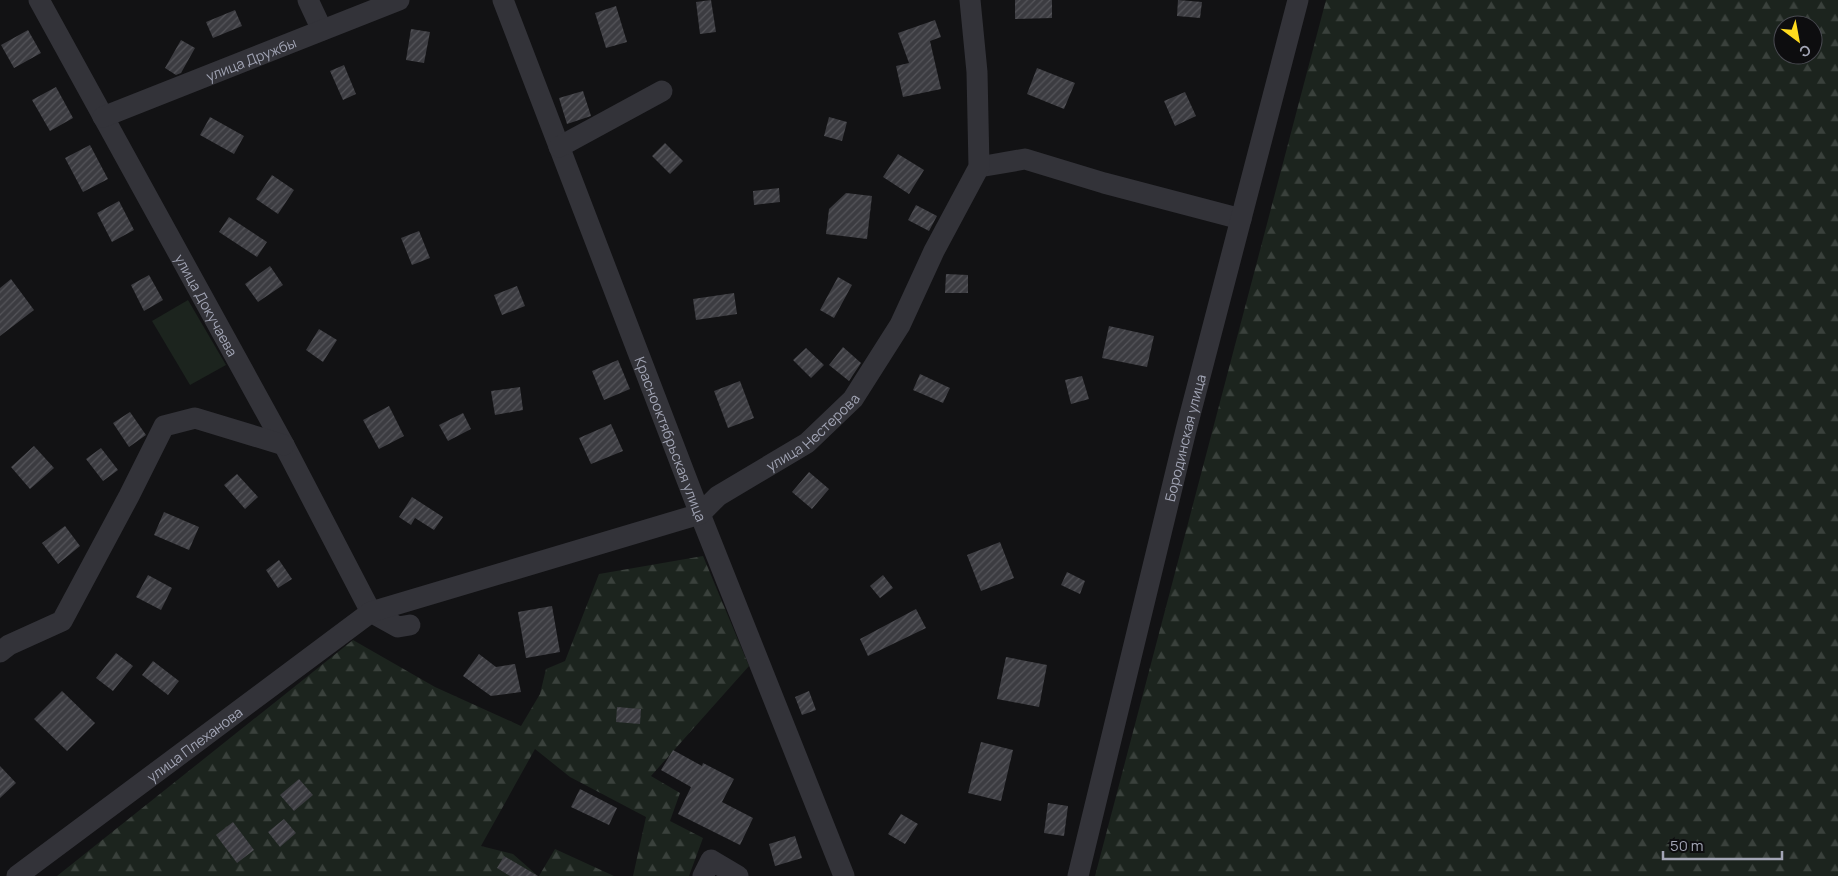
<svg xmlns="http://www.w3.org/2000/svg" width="1838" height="876" viewBox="0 0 1838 876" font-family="Manrope,sans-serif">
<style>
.forest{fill:url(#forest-firs);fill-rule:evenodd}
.green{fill:#1c241e}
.building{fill:url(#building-hatch)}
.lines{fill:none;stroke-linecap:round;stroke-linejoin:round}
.minor{stroke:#333339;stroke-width:21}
.labels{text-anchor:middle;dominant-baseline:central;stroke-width:4;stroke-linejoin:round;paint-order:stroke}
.street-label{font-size:14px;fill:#a2a5b5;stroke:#0d0d0f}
</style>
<defs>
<pattern id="forest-firs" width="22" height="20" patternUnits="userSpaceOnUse" patternTransform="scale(1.25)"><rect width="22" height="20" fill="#1c241e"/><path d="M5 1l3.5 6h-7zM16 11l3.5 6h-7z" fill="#3a413c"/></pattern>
<pattern id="building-hatch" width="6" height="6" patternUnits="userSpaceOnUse" patternTransform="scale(1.25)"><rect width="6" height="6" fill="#3c3c41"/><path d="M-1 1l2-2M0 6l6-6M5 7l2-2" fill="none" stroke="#55555a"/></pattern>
</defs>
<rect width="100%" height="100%" fill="#121214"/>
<path class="forest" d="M1326,0H1838V876H1095ZM1783,25H1813V55H1783Z
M703,556L749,666L651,776L680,793L670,821L703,838L689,876H633L646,817L570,777L535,749L481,846L513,854L538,876H57L353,640L435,687L521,726L540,694L546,669L565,661L599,574Z
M555,849L614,876H539Z"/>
<path class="green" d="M188,300L226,365L190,385L152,321Z"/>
<path class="building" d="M711,0L716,32L700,34L696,2Z
M1015,0H1052V18L1015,19Z
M1178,0L1202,2L1200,18L1177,16Z
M616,6L627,42L606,48L595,13Z
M235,10L242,26L213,38L206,22Z
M935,20L941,37L930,41L941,89L903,97L896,66L909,63L898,33Z
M411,29L430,32L424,63L406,60Z
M28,30L41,53L14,68L1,45Z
M181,40L195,48L181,73L176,75L165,68Z
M344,65L356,94L343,100L330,71Z
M1037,68L1075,83L1064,109L1027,94Z
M56,87L73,118L50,131L32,100Z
M583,91L591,116L567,124L559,98Z
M1185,92L1196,116L1175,126L1164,101Z
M210,117L244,136L234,154L200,135Z
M829,117L847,122L842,141L824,136Z
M665,143L683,161L670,174L652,156Z
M90,145L108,179L83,192L65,158Z
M898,154L924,170L909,194L883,177Z
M272,175L294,190L278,214L256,199Z
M779,188L780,202L754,205L753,191Z
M846,193L872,196L867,239L826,234L829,209Z
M119,201L134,230L112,242L97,213Z
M916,205L937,216L929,231L908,220Z
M229,217L267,242L257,257L219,232Z
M419,231L430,258L412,265L401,238Z
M270,266L283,285L258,302L245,284Z
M946,274L968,275V293H945Z
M149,275L163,300L144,311L131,285Z
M838,277L852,285L834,318L820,310Z
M11,279L34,310L0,336V288Z
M517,286L525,306L502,315L494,295Z
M734,293L737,314L696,320L693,299Z
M1109,326L1154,336L1147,367L1102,358Z
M319,329L337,340L323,362L306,350Z
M843,347L861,363L849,381L829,365Z
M806,348L824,365L811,378L793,360Z
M618,360L630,389L604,400L592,371Z
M920,374L950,388L943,403L913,390Z
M1082,376L1089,399L1071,404L1065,380Z
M740,381L754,418L728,428L714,391Z
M520,387L523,410L495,415L491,391Z
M389,406L404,436L379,449L363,420Z
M130,412L146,435L129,447L113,423Z
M463,413L471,429L448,441L439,425Z
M611,424L623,451L591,464L579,438Z
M34,446L54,468L30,489L11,467Z
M101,448L118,470L103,481L86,459Z
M809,472L829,489L812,509L792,492Z
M237,474L258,497L245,509L224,485Z
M412,497L443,517L434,530L415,518L411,525L399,517Z
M164,512L199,527L189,550L154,535Z
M65,526L80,546L58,564L42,543Z
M1000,542L1014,578L981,591L967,555Z
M279,560L292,579L278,588L266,570Z
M1067,572L1085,581L1080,594L1061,585Z
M148,575L172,588L161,610L136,597Z
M883,575L893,588L880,598L870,586Z
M552,606L560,652L526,658L518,612Z
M916,609L926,628L868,656L860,639Z
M116,653L133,666L113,691L96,678Z
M479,654L496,667L515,664L521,692L491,696L463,676Z
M1006,657L1047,665L1039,707L997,699Z
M153,661L179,681L168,695L142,675Z
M62,691L95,723L67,751L34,719Z
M809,691L816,710L802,715L795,697Z
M617,707L641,709L640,724L616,722Z
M981,742L1013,750L1001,801L968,793Z
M673,750L702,766L703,763L734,779L722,802L753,818L740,845L678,814L691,787L661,770Z
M0,766L16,783L0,798Z
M299,779L313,795L294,811L280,795Z
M580,789L617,808L609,825L571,807Z
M1048,803L1068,806L1064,836L1044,833Z
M901,814L918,824L905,844L888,834Z
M284,819L296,833L280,847L268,832Z
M233,822L254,850L237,863L216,835Z
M795,836L802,858L775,866L769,844Z
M504,856L538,876H510L497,868Z"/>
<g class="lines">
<g class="minor">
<path id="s1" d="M39,0L284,445L371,612"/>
<path d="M308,0L322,30"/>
<path id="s2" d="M503,0L700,514L844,876"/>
<path id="s3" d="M103,117L399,0"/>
<path d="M559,147L662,91"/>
<path d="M979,167L1025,159L1104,183L1241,219"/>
<path d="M371,612L398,627L410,625"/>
<path d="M0,652L9,645L62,621L129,496L164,426L195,418L284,445"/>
<path id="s4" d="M17,876L371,612L700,514L718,496L807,443L853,399L900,325L934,251L979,167L977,72L970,0"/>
<path d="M703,876L711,860L738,876"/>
<path id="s5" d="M1078,876L1186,430L1298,0"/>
</g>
</g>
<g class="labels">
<g class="street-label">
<text stroke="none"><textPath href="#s3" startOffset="159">улица Дружбы</textPath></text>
<text stroke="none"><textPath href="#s1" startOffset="348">улица Докучаева</textPath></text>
<text stroke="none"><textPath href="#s4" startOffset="925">улица Нестерова</textPath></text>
<text stroke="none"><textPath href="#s5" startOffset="451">Бородинская улица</textPath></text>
<text stroke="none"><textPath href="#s2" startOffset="470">Краснооктябрьская улица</textPath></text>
<text stroke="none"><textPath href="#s4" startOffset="221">улица Плеханова</textPath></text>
</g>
</g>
<g transform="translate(1798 40) rotate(148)"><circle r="24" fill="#0d0d0f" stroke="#494a51"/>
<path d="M0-4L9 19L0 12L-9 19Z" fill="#ffdb1e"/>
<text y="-8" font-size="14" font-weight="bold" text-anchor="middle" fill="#a2a5b5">С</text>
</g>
<path d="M1663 851v8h119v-8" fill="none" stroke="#a2a5b5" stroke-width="2.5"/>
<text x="1670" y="851" font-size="15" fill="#a2a5b5" stroke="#0d0d0f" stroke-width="4" paint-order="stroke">50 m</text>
</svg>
